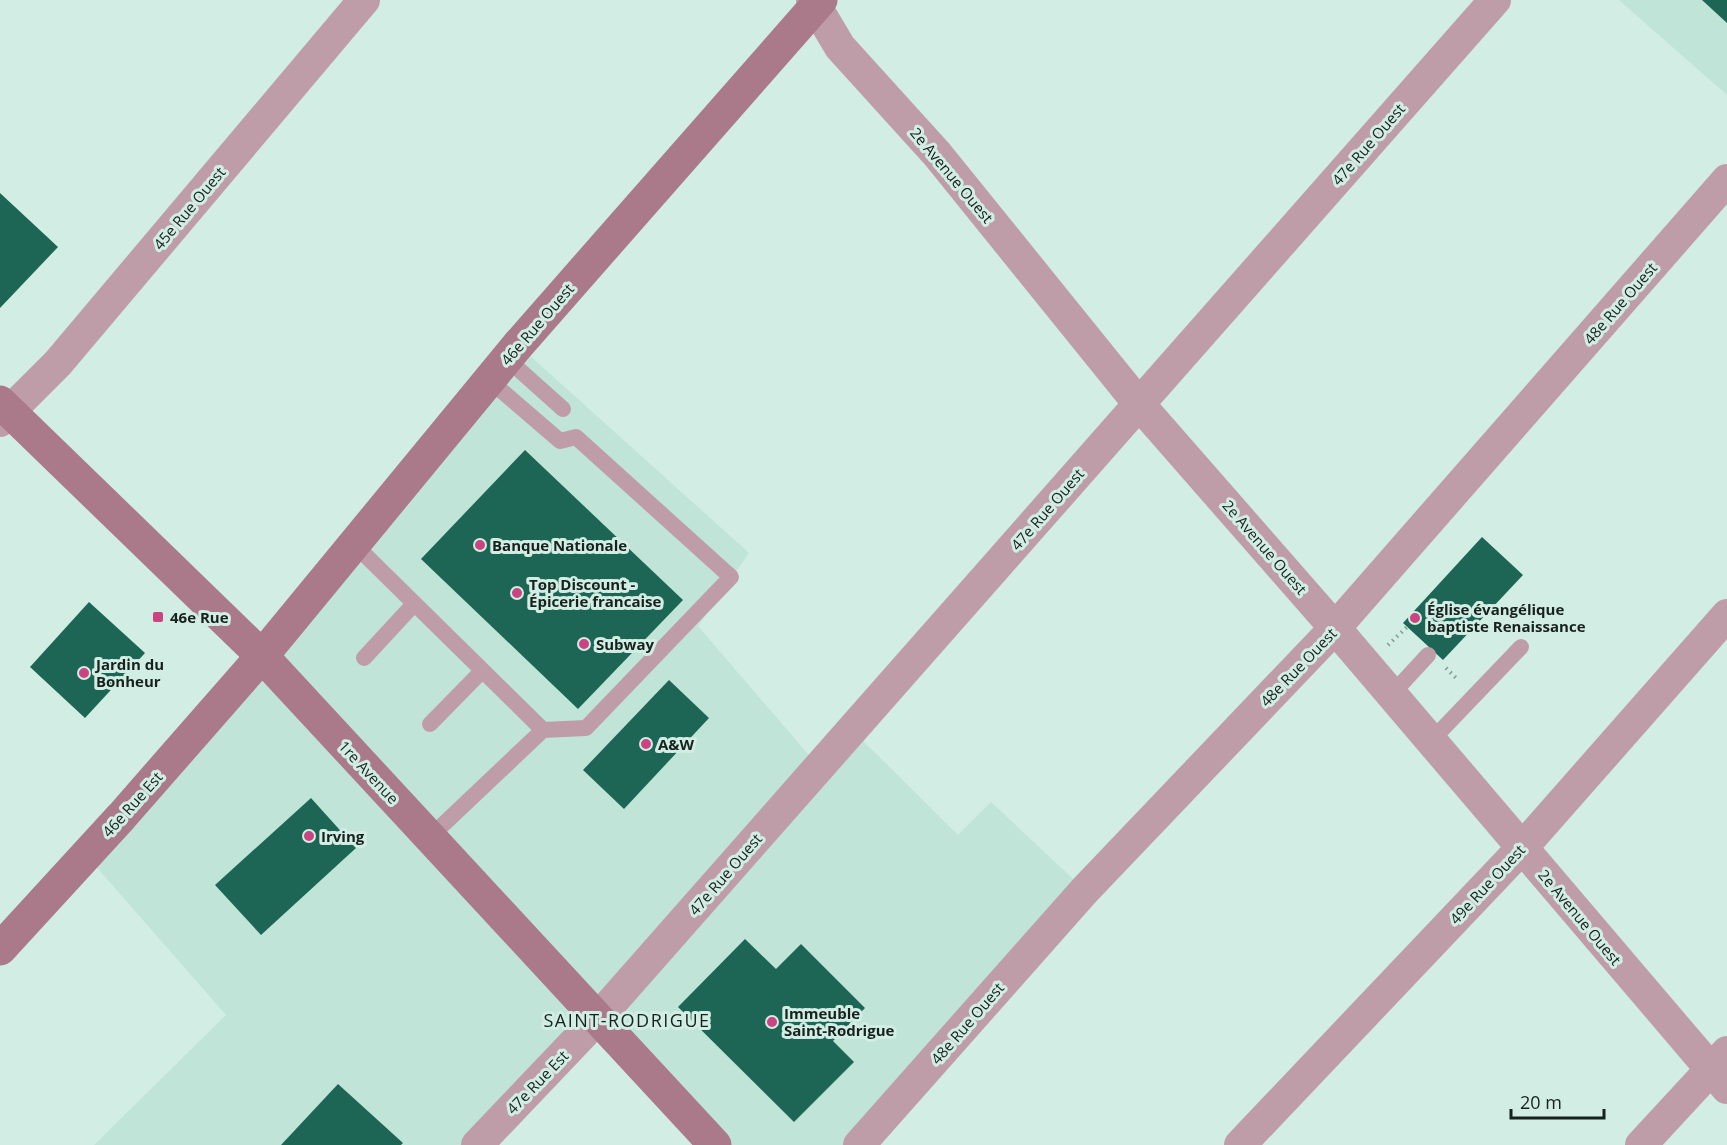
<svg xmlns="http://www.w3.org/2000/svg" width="1727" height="1145" viewBox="0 0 1727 1145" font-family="'Open Sans',sans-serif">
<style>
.built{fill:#c0e4d8}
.building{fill:#1d6655}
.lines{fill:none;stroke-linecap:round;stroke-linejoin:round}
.path{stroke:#859a93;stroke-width:4;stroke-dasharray:1.5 4.5;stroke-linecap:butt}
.lane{stroke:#bf9da8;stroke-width:16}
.street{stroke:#bf9da8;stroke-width:32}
.secondary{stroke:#aa7a8b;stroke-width:33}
.poi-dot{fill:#cb4380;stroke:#d1ede4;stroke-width:2}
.labels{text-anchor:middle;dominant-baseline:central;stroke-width:6;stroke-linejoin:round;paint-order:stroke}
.street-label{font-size:15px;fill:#17211e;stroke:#d1ede4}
.poi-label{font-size:15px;font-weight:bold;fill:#17211e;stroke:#d1ede4;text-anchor:start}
.quarter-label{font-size:18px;letter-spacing:1.5px;fill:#17211e;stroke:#d1ede4}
</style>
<rect width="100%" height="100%" fill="#d1ede4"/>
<path class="built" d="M1619,0H1727V95Z
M518,345L749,553L698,626L819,767L852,730L958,835L991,802L1085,890L859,1145H715L598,1018L477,1145H94L226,1015L86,855Z"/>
<path class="building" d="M1702,0H1727V23Z
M0,193L58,247L0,308Z
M525,450L683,600L578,709L421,559Z
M1482,537L1523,575L1443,660L1403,623Z
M89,602L145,653L85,718L30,667Z
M669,680L709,718L624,809L583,770Z
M311,798L356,848L261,935L215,885Z
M745,939L776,969L801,944L865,1008L833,1041L854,1062L794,1122L678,1007Z
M338,1084L403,1143L401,1145H281Z"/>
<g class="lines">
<path class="path" d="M1388,645L1407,627
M1446,668L1458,680"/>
<path class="lane" d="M507,359L563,409
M489,380L560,441L576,437L731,577L586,728L543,730
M354,544L543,730L430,837
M364,658L414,604
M1392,694L1428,655
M430,724L482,671
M1431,741L1521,647"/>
<path class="street" d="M812,0L840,47L937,154L1139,404L1335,628L1727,1088
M0,421L58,363L364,0
M477,1145L598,1018L1495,0
M859,1145L1085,890L1335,628L1727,180
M1240,1145L1522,848L1727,615
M1641,1145L1727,1052"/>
<path class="secondary" d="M0,402L262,656L715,1145
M0,949L122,816L262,656L518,345L821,0"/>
</g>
<g class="poi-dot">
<circle cx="480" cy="545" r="6"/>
<circle cx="517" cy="593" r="6"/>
<rect x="152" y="611" width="12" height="12" rx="3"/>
<circle cx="1415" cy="618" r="6"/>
<circle cx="584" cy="644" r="6"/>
<circle cx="84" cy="673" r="6"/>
<circle cx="646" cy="744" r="6"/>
<circle cx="309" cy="836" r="6"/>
<circle cx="772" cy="1022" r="6"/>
</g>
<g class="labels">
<g class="street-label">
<text transform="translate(1368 144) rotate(-49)">47e Rue Ouest</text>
<text transform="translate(952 175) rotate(50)">2e Avenue Ouest</text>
<text transform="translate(189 208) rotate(-50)">45e Rue Ouest</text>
<text transform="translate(1620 303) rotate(-49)">48e Rue Ouest</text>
<text transform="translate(537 324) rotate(-49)">46e Rue Ouest</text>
<text transform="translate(1047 509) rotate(-49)">47e Rue Ouest</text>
<text transform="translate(1265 547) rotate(49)">2e Avenue Ouest</text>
<text transform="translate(1298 667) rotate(-46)">48e Rue Ouest</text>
<text transform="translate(369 772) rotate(47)">1re Avenue</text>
<text transform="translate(132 804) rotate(-48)">46e Rue Est</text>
<text transform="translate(725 874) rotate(-49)">47e Rue Ouest</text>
<text transform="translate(1487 884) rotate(-47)">49e Rue Ouest</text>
<text transform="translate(1580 917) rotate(50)">2e Avenue Ouest</text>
<text transform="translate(967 1023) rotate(-49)">48e Rue Ouest</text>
<text transform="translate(537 1082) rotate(-46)">47e Rue Est</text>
</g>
<g class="poi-label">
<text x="492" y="545">Banque Nationale</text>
<text x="529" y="584">Top Discount -<tspan x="529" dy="17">Épicerie francaise</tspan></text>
<text x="1427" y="609">Église évangélique<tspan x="1427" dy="17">baptiste Renaissance</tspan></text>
<text x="170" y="617">46e Rue</text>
<text x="596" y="644">Subway</text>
<text x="96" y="664">Jardin du<tspan x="96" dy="17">Bonheur</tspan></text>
<text x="658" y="744">A&amp;W</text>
<text x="321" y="836">Irving</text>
<text x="784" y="1013">Immeuble<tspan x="784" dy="17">Saint-Rodrigue</tspan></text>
</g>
<g class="quarter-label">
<text x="627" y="1020">SAINT-RODRIGUE</text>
</g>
</g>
<path d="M1511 1109v9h93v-9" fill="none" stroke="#17211e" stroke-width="3"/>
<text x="1520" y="1109" font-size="18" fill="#17211e" stroke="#d1ede4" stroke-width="4.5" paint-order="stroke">20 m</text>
</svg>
